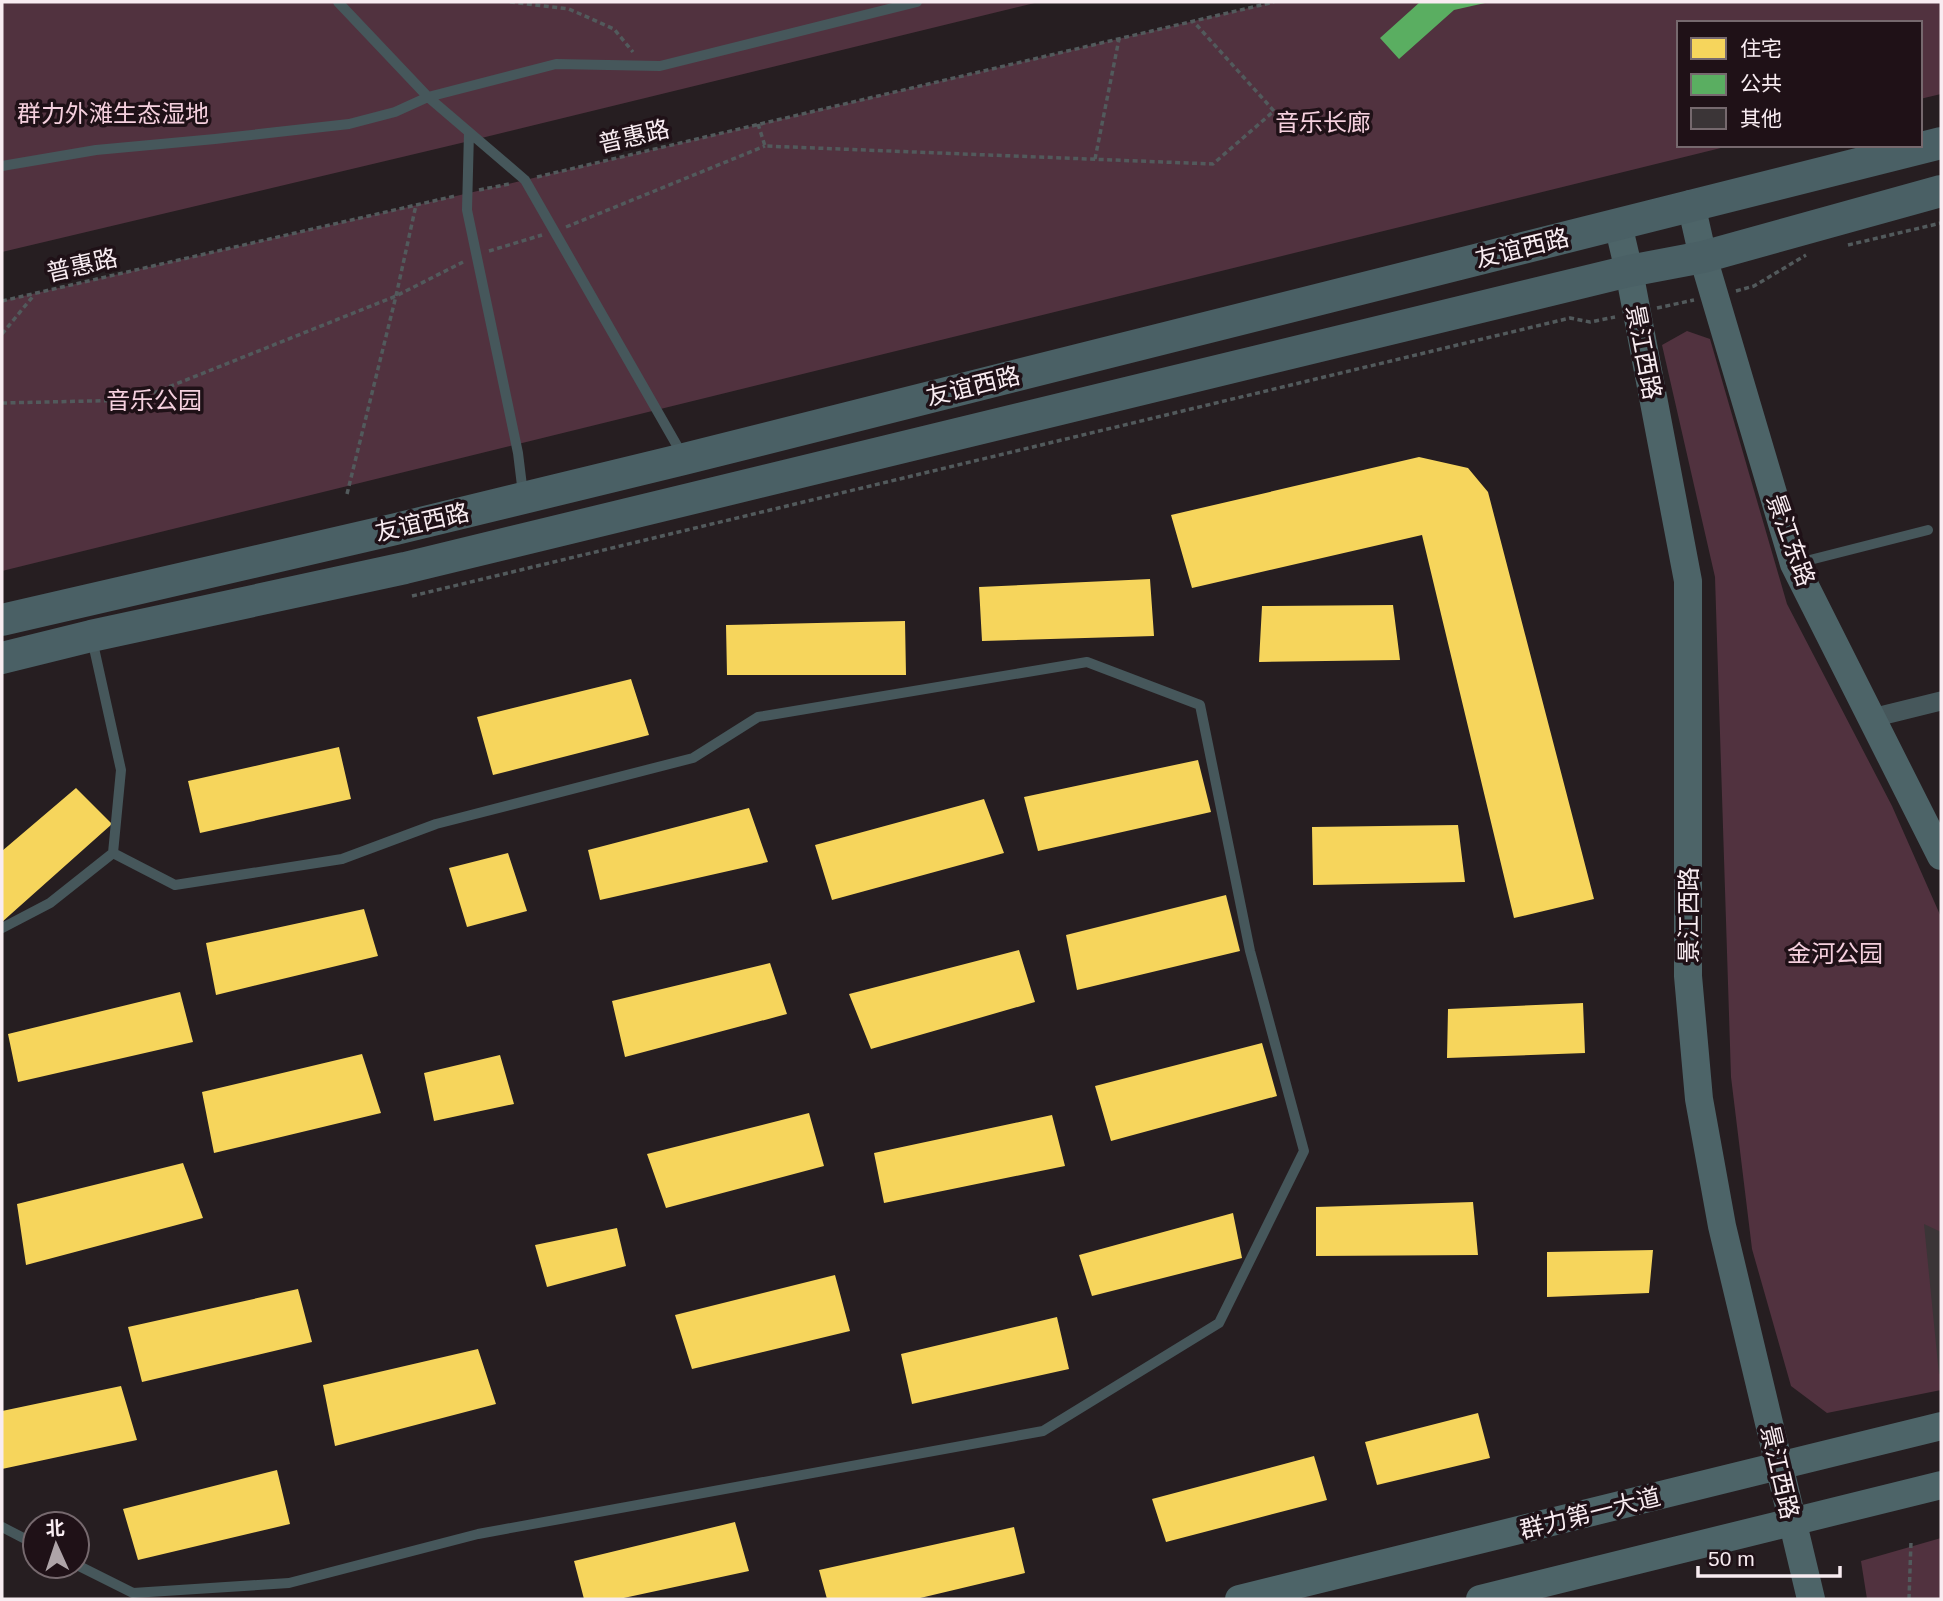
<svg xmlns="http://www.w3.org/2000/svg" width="1943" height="1601" viewBox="0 0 1943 1601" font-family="Helvetica,'Noto Sans SC',sans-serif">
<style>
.green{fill:#51323f}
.homes{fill:#f6d55c}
.public{fill:#5aae61}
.building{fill:#3b3537}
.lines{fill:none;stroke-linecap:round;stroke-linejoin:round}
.path{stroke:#525a5c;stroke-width:3.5;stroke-dasharray:5 3.5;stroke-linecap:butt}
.service{stroke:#46575b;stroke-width:10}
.minor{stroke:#46575b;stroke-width:19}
.secondary{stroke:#4d6468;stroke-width:28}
.primary{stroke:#4a6065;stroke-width:32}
.labels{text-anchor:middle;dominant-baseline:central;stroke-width:7;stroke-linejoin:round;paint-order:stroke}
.park-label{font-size:24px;fill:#f5d0de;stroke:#1f1117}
.street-label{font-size:24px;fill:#f8ecf1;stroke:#1f1117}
</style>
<rect width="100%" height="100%" fill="#261e21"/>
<path class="green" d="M2,2H1039L461,143L2,252Z
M1274,2H1941V94L1920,99V23H1679V145H1733L2,571V301L525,180Z
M1687,331L1710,339L1787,604L1892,806L1941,917V1390L1827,1413L1791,1386L1752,1249L1731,1077L1715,577L1662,345Z
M1941,1538V1599H1867L1861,1561Z"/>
<path class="homes" d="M1419,457L1468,468L1488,492L1594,899L1514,918L1422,535L1192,588L1171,515Z
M1150,579L1154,636L982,641L979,587Z
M1393,605L1400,660L1259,662L1262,606Z
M905,621L906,675H727L726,625Z
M631,679L649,735L493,775L477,717Z
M339,747L351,799L200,833L188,781Z
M1198,760L1211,812L1038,851L1024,797Z
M76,788L112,824L2,922V851Z
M984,799L1004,853L832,900L815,845Z
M749,808L768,862L600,900L588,850Z
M1458,825L1465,882L1313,885L1312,827Z
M508,853L527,911L467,927L449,868Z
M1226,895L1240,951L1077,990L1066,935Z
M364,909L378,956L216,995L206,943Z
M1019,950L1035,1002L871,1049L849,994Z
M770,963L787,1014L625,1057L612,1001Z
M180,992L193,1042L18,1082L8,1034Z
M1583,1003L1585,1053L1447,1058L1448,1009Z
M1262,1043L1277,1096L1111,1141L1095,1086Z
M362,1054L381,1113L214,1153L202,1092Z
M500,1055L514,1104L434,1121L424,1073Z
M809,1113L824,1166L666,1208L647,1154Z
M1052,1115L1065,1166L884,1203L874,1153Z
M183,1163L203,1218L26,1265L17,1204Z
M1473,1202L1478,1255L1316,1256V1207Z
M1233,1213L1242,1258L1092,1296L1079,1255Z
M617,1228L626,1266L547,1287L535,1245Z
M1653,1250L1649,1293L1547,1297V1252Z
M835,1275L850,1331L692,1369L675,1315Z
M298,1289L312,1342L142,1382L128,1327Z
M1057,1317L1069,1369L912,1404L901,1354Z
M478,1349L496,1404L335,1446L323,1385Z
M121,1386L137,1440L2,1469V1411Z
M1478,1413L1490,1458L1377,1485L1365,1442Z
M1314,1456L1327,1500L1166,1542L1152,1499Z
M277,1470L290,1524L138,1560L123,1509Z
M735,1522L749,1571L619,1599H584L574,1561Z
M1014,1527L1025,1573L916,1599H827L819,1570Z"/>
<path class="public" d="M1420,2H1485V3L1454,10L1399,59L1380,38Z"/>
<path class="building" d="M1924,1224L1941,1232V1373L1939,1374Z"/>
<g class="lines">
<path class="path" d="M510,2L569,9L614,29L633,52
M758,124L765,146L1213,164L1274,111L1193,21
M1095,159L1119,39
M537,177L1274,2
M479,190L509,184
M566,227L765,146
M1848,245L1941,223
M489,251L542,235
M1736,291L1754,286L1806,255
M2,301L455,196
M1657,308L1694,300
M2,334L34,295
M2,403L136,400L396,296L463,262
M347,494L396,296L416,205
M412,596L1570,318L1590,322L1615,317
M1909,1599L1911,1541"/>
<path class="service" d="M338,2L428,97L525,180L683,456
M469,132L467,210L518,453L523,494
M2,166L96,150L215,139L349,124L395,112L428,97L556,64L660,66L917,2
M1798,563L1928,530
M2,928L50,903L113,853L121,770L92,639
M2,1527L35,1544
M77,1565L133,1593L289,1583L478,1534L1043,1431L1219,1323L1304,1151L1250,951L1200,705L1087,662L758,717L693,758L436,824L342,859L175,885L113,853"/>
<path class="minor" d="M1872,718L1941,701"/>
<path class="secondary" d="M1691,204L1703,257L1794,564L1941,856
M1618,224L1629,271L1688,581V976L1699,1099L1722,1226L1811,1599
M1239,1599L1941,1426
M1480,1599L1941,1485"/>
<path class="primary" d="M2,620L396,529L684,459L1941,143
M2,658L91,636L405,568L1629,271L1703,257L1941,191"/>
</g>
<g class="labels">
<g class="park-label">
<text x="113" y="113">群力外滩生态湿地</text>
<text x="1323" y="122">音乐长廊</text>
<text x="154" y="400">音乐公园</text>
<text x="1835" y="953">金河公园</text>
</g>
<g class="street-label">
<text transform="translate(634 136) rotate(-13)">普惠路</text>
<text transform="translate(1522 248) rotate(-14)">友谊西路</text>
<text transform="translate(82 265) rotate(-13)">普惠路</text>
<text transform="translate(1644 352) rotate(79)">景江西路</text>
<text transform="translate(973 386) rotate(-14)">友谊西路</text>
<text transform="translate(422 522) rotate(-13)">友谊西路</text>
<text transform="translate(1791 540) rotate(70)">景江东路</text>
<text transform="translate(1688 915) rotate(-90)">景江西路</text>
<text transform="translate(1780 1472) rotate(77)">景江西路</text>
<text transform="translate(1590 1513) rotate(-14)">群力第一大道</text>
</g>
</g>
<rect width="1943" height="1601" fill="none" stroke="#f8ecf1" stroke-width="7"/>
<rect x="1677" y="21" width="245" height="126" fill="#1f1117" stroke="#76696e" stroke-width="2"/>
<rect x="1691" y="38" width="35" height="21" fill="#f6d55c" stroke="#76696e" stroke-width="2"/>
<text x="1740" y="56" font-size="21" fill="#f8ecf1">住宅</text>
<rect x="1691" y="74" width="35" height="21" fill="#5aae61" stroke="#76696e" stroke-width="2"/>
<text x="1740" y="91" font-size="21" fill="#f8ecf1">公共</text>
<rect x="1691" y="108" width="35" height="21" fill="#3b3537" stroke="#76696e" stroke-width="2"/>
<text x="1740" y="126" font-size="21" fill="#f8ecf1">其他</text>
<g transform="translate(56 1545) rotate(357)"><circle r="33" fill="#1f1117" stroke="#76696e" stroke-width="2"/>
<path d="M0-5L12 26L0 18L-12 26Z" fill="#aea4a8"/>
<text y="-10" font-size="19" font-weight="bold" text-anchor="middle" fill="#f8ecf1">北</text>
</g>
<path d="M1698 1566v10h142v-10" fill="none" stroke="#f8ecf1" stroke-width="3.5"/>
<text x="1708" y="1566" font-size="21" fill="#f8ecf1" stroke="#1f1117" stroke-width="5" paint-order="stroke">50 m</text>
</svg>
